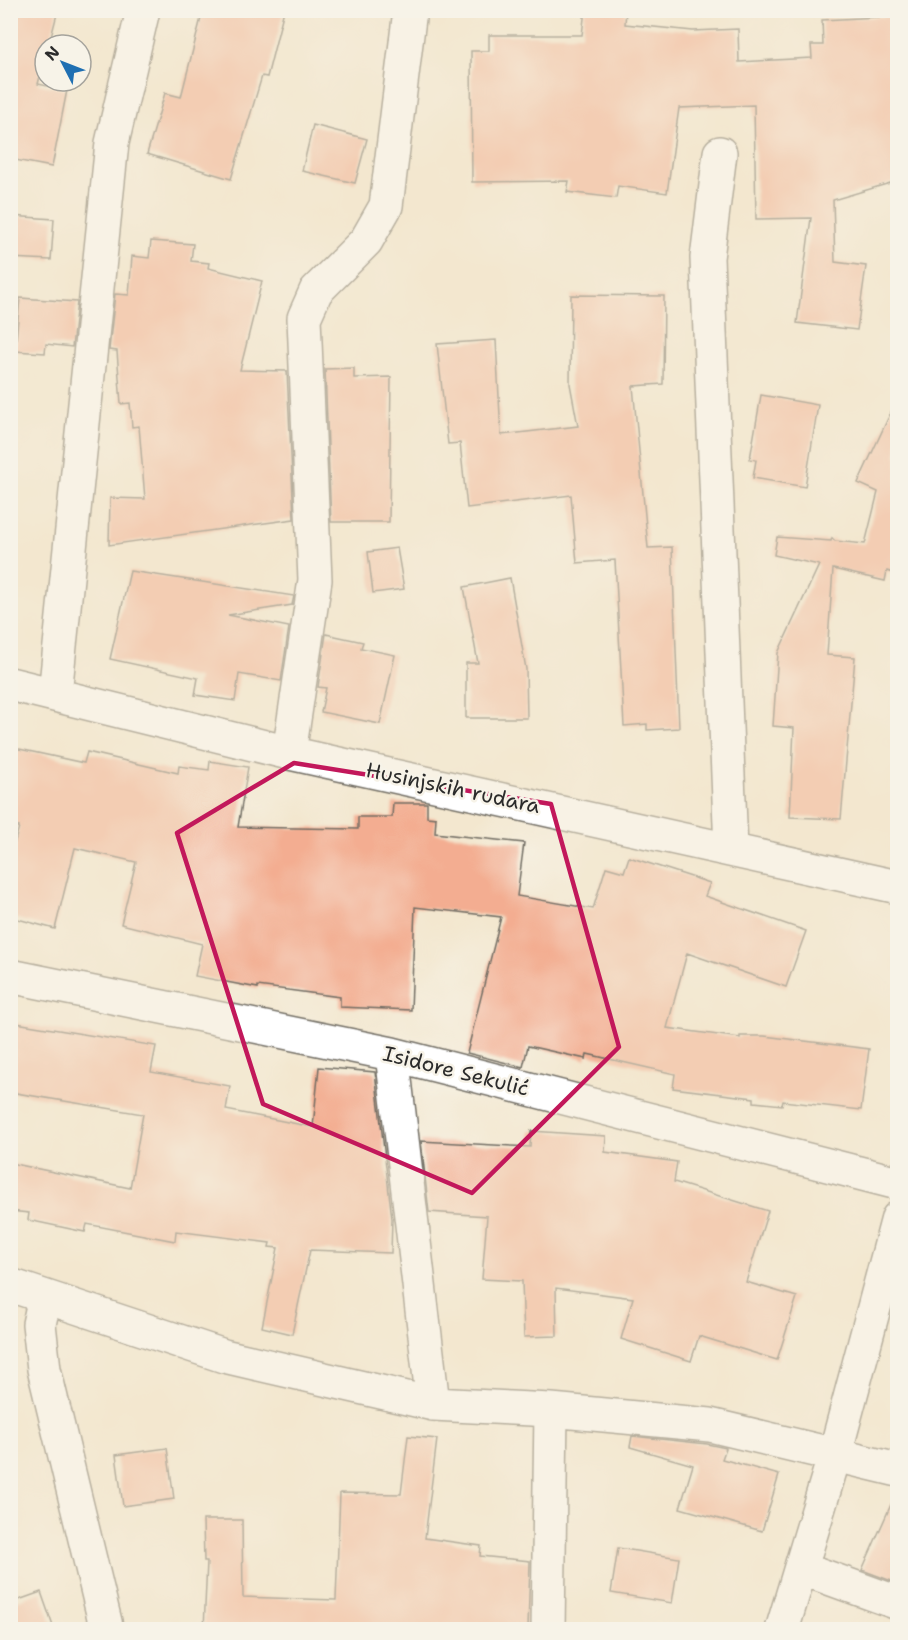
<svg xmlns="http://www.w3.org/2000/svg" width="908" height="1640" viewBox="0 0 908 1640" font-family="'Shantell Sans',sans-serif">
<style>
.building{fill:#f3ad91}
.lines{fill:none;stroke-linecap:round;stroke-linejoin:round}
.minor-casing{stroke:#716d64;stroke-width:36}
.minor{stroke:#fff;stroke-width:33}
.marked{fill:none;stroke:#c2185b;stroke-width:4.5;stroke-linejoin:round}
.labels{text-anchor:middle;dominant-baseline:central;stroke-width:5;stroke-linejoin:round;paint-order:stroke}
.street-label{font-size:21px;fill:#2b2b2b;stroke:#f7f3e8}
</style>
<rect width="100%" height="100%" fill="#f7f3e8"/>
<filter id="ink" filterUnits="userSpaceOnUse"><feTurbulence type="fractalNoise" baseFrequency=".0167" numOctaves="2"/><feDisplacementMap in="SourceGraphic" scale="12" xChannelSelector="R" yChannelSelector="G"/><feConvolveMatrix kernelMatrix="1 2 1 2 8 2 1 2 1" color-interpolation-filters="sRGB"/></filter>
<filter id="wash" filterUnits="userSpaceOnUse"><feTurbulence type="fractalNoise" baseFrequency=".008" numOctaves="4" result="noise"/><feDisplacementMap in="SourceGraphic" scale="24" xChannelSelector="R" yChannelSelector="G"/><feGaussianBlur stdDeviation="1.35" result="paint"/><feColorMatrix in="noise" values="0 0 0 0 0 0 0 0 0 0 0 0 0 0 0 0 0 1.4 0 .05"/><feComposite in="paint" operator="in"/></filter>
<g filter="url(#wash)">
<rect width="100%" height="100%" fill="#f3e7cf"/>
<g id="blocks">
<path class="building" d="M10,10H58L49,45H45V58L38,84L67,90L52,167L10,159Z
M203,10H284L267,77L262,76L231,179L147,154L165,93L181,97Z
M585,10H626L625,24L693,31L738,29L739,62L812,58L811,45H823L822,20L897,16V181L833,200L835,262L866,266L857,330L797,323L811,218L756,219L754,105L679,108L667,193L618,186L616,198L567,192L569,181L472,182L471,51H489V35H582Z
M313,125L367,139L355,183L302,171Z
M10,216L54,219L51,260L10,258Z
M151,241L193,244L191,261L209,263L208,268L262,281L240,370L287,371L294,519L109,545L110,498L145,499L139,426L132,427L130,403L121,404L117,351L109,350L115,294L129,295L132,256L149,258Z
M571,295L664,296L663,384L633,386L648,548L672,547L679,728L647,730V724L624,726L615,560L577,563L571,495L467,508L460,443L448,444L437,344L496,340L501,435L578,426L570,384Z
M20,298L77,302L72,347L46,344L45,353L15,351Z
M354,368V378L391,377L389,522H331L325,369Z
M761,395L818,405L805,487L753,478L756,460L750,459Z
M897,399V574L887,571L885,581L833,569L827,655L855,657L841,819L790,817L794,728L773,726L778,653L819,565L774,555L777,537L831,541L832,538L835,541L865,544L878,492L858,483Z
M397,548L404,589L373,593L368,552Z
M130,571L294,596L292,605L228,615L289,627L281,681L239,674L235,701L195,695L198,678L110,659Z
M510,578L526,669L527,718H466V663H478L464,587Z
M326,634L363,642L361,648L395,655L380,724L321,712L326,688L318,687Z
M10,747L84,763L87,752L178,773L179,766L209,770L210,761L248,767L238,827L358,829V817H392L393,803H427V817L436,818L435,833L524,843L517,896L593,909L606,867L624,872L629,857L710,883L705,896L806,931L786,987L687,953L667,1028L740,1038V1036H764L869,1049L861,1110L783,1101L782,1105L754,1102V1098L673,1088L675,1074L587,1054L586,1059L528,1046L523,1067L467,1053L501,917L415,907L411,1010L340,1007V997L258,986V988L195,976L202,944L121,924L136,862L75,848L55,929L10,917V859L19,827L10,826Z
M10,1022L156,1046L151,1072L230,1086L226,1110L313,1127L319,1067L375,1072L392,1219L391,1253L310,1250L292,1334L262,1327L278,1248L269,1247L270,1243L176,1231L175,1241L87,1224L85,1232L28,1220L29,1213L10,1211V1163L130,1188L143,1114L10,1092Z
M531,1131L606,1136L605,1152L677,1162L674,1182L768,1211L746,1282L797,1297L777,1360L699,1336L691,1361L621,1339L633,1298L556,1288L557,1336L524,1337L522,1281L482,1279L487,1216L429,1212L421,1141L530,1147Z
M408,1436L437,1439L425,1538L481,1546L480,1556L530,1561L528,1629H204L207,1561H204L203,1520H242L243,1597L336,1600L340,1493L401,1494Z
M632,1436L707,1444L726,1448L722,1459L779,1475L762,1531L680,1508L693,1465L630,1447Z
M167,1448L174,1499L123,1506L116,1455Z
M897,1491V1583L862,1570Z
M618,1548L679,1558L672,1603L611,1593Z
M41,1592L54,1629H10V1603Z"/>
</g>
</g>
<g filter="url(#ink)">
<use href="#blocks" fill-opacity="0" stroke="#716d64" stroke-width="1.5"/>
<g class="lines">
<g class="minor-casing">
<path id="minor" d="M720,153L707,258L731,849
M10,684L289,753L898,887
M55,694L112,143L143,10
M289,753L315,580L304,318L316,291L366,241L386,206L410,10
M10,976L392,1054L898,1183
M392,1054L433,1404
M10,1285L224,1356L433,1404L551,1410L710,1425L898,1470
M45,1297L39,1324L44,1369L107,1630
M801,1568L898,1603
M548,1630L551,1410
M782,1630L835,1454L898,1218"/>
</g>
<use href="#minor" class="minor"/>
</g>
</g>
<path d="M0 0H908V1640H0ZM294,763L551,804L619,1047L472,1193L263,1104L177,833Z" fill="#f3e7cf" fill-opacity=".55" fill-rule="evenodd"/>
<path class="marked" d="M294,763L551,804L619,1047L472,1193L263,1104L177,833Z"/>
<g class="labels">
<g class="street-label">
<text transform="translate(453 788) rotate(12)">Husinjskih rudara</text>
<text transform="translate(456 1071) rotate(14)">Isidore Sekulić</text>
</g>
</g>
<rect width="908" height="1640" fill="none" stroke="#f7f3e8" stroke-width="36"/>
<g transform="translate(63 63) rotate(312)"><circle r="28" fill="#f7f3e8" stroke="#a5a39c" stroke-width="1.5"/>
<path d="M0-4.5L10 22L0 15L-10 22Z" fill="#1f6fb2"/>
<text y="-9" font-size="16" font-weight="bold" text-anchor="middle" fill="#2b2b2b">N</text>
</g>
</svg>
